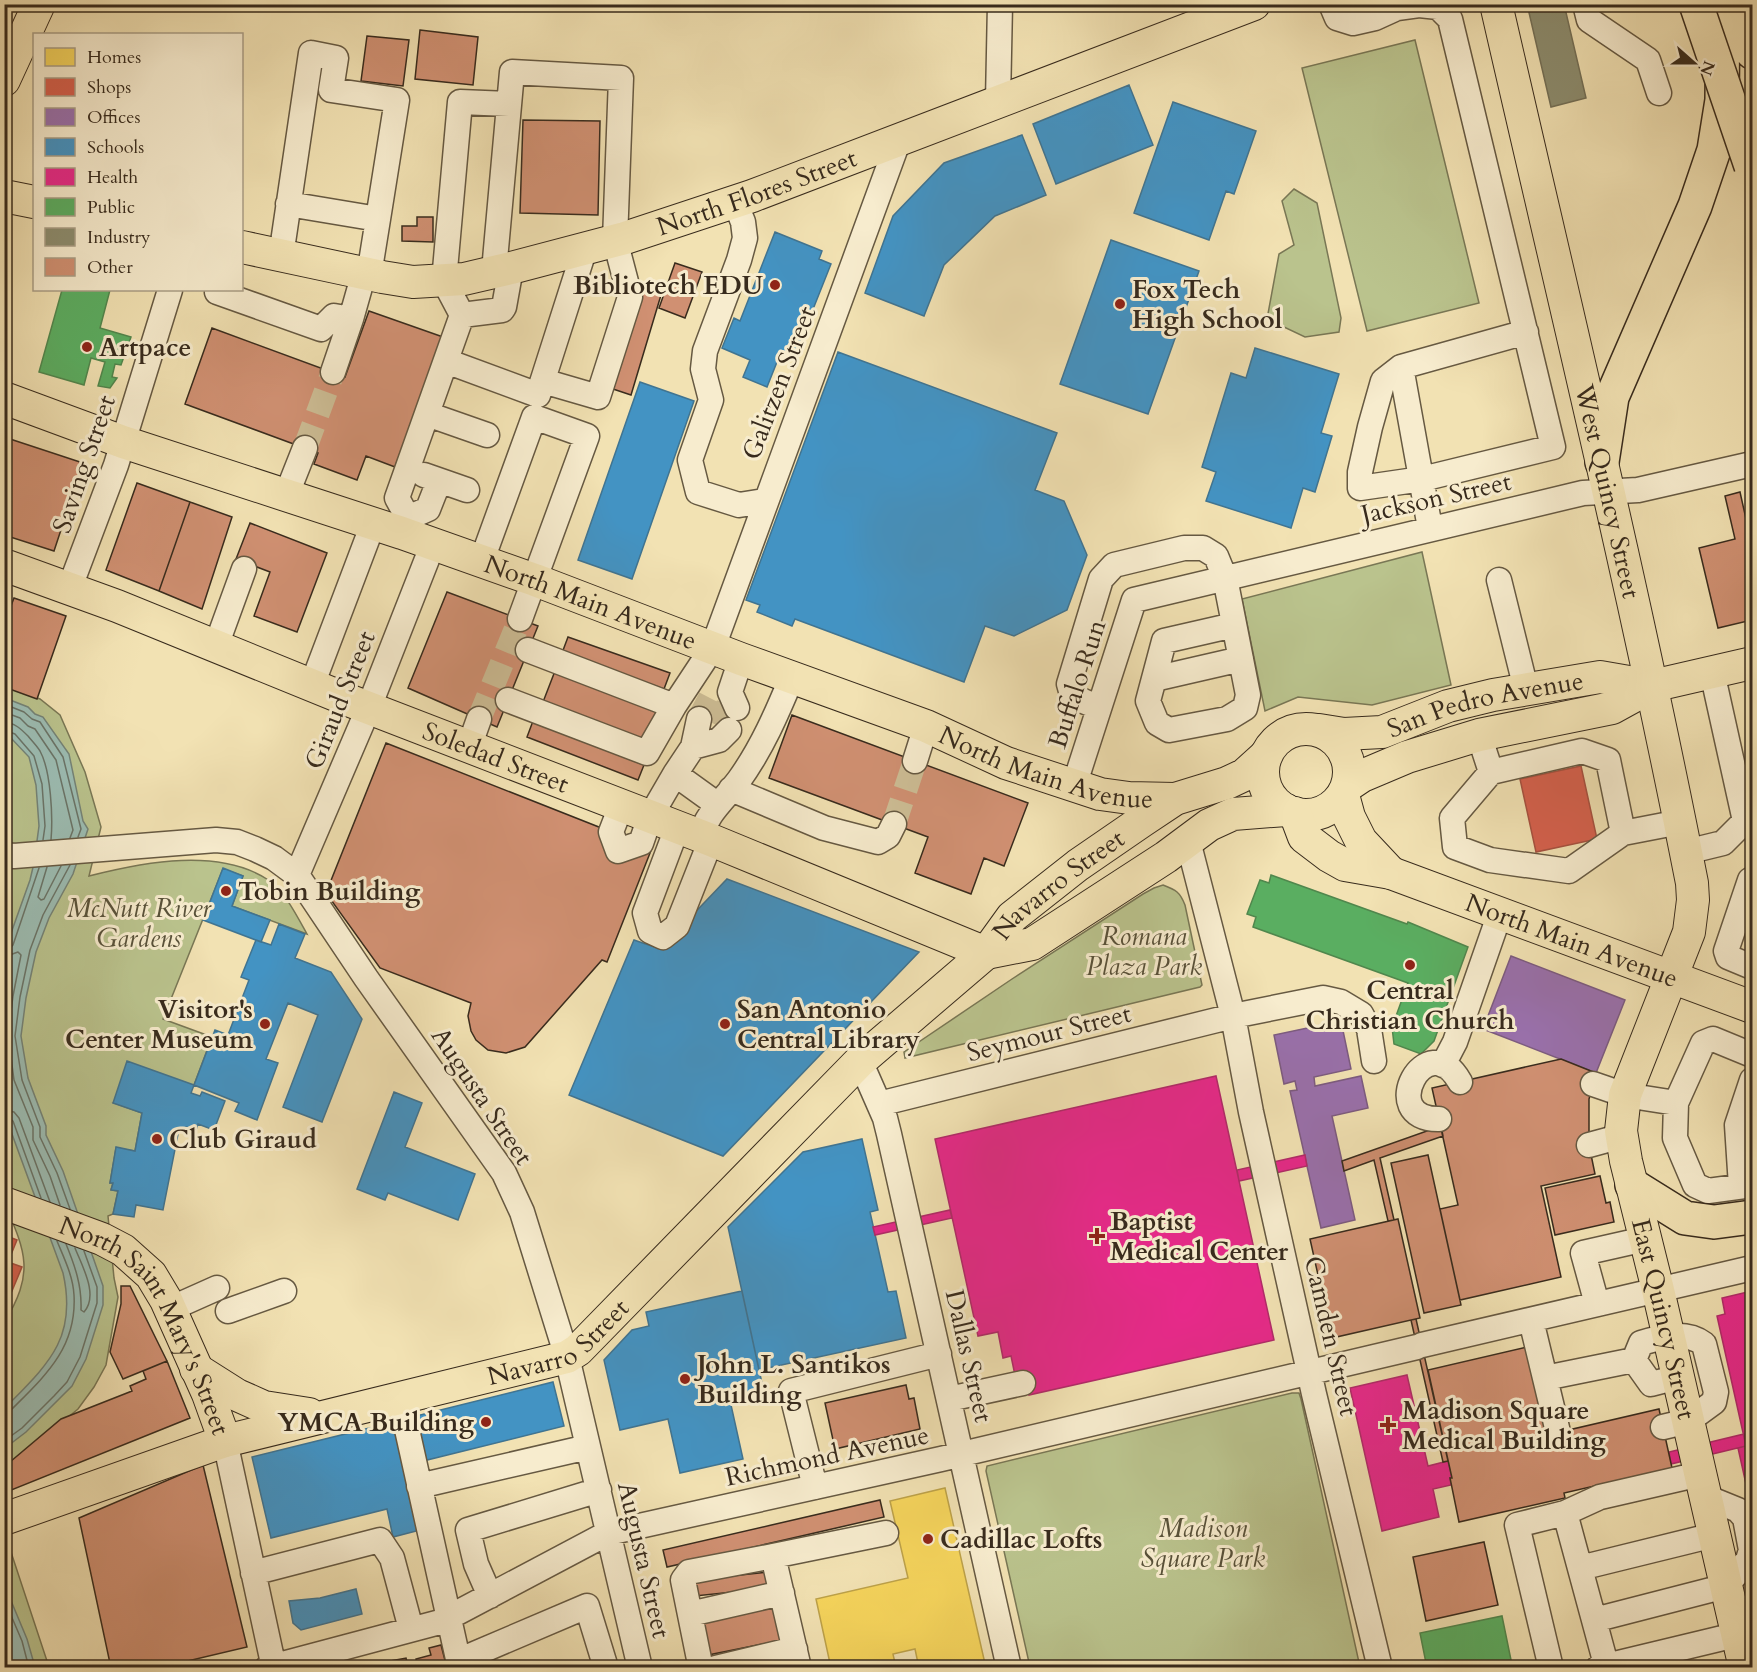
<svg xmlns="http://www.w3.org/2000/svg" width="1757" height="1672" viewBox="0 0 1757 1672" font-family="Cardo,serif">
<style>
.green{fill:#bac38d;stroke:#797755;stroke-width:1.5}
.water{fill:#9cbdb3;stroke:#748377;stroke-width:1.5}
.homes{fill:#f6d55c;stroke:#bda249;stroke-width:1.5}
.shops{fill:#d6604d;stroke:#a7503f;stroke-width:1.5}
.offices{fill:#9970ab;stroke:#7c5b80;stroke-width:1.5}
.schools{fill:#4393c3;stroke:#407491;stroke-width:1.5}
.health{fill:#e7298a;stroke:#b22a69;stroke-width:1.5}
.public{fill:#5aae61;stroke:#50874d;stroke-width:1.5}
.industry{fill:#8c8c6e;stroke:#736f56;stroke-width:1.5}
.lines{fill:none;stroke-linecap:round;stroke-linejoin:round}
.shore{stroke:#6a7468;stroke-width:1.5}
.building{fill:#d09072;stroke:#382b1d;stroke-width:1.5}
.minor-tunnel{stroke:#cdbd95;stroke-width:24;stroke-dasharray:24 12;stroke-linecap:butt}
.minor-casing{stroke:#665942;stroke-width:27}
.major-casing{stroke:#382b1d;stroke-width:34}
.highway-casing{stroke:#382b1d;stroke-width:36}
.minor{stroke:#f7ecce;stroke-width:24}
.major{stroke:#f2e2b3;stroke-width:32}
.highway{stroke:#f2e2b3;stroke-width:33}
.highway-bridge-casing{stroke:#382b1d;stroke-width:36;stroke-linecap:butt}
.highway-bridge{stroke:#f2e2b3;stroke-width:33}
.poi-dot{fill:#8f2418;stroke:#f7ecce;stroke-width:2}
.labels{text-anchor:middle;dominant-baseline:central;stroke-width:6;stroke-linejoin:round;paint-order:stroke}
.street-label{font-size:26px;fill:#382b1d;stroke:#f7ecce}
.poi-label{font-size:26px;font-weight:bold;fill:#382b1d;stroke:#f7ecce;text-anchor:start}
.park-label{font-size:26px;font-style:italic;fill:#585139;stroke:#f7ecce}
</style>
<rect width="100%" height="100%" fill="#f2e2b3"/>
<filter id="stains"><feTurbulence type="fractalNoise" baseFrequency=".00333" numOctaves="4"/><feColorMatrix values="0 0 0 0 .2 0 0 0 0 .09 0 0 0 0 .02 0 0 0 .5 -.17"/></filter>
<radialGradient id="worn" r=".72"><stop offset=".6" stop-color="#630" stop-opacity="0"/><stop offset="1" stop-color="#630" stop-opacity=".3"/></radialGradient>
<path class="green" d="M1415,40L1479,303L1367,331L1302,68Z
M1294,189L1317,203L1341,318L1339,332L1305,337L1267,319L1279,254L1294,245L1282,201Z
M1422,552L1451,685L1372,705L1298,697L1265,711L1242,599Z
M5,686L40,699L60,715L85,772L101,827L89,876C144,862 220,847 270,881C285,892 298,918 307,934L232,906L243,876L223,869L163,1019L212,1037L194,1085L114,1103L142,1113L135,1151L116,1148L110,1183H113L111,1190L118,1191L113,1214L108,1216L114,1278L118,1297L106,1365L94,1387L78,1409L5,1469L4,1323C35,1272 26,1253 4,1202Z
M1163,885C1176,890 1180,892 1185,905L1202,985L1200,987L905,1058L904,1052L1012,979L1143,894L1154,888Z
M1292,1393H1299L1301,1399L1360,1667H1030L986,1471L987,1466Z
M4,1531L49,1667H5Z"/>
<path class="water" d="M5,698L28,707L35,714L43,717L69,754L83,821L88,829L73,874L49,918L36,952L26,998L21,1036L28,1078L46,1126V1135L63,1171L103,1286V1305L86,1359L72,1386L26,1432L5,1448V1408C47,1365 78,1339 63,1273L5,1115V950L30,880L34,863L39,826L36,785L29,757L11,738L5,735Z
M4,1584L27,1639L35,1667H5Z"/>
<path class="homes" d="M945,1488L986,1668H919L915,1649L893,1654L896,1668H831L816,1599L908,1578L890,1501Z"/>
<path class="shops" d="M1581,766L1597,839L1536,852L1520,779Z
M4,1235L17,1240L8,1262L22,1267L4,1310Z"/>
<path class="offices" d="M1511,956L1625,1000L1596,1073L1483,1029Z
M1341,1021L1351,1069L1314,1077L1315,1086L1361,1076L1368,1108L1332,1116L1355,1220L1321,1228L1290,1091L1297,1090L1295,1081L1284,1084L1274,1035Z"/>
<path class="schools" d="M1129,85L1153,145L1056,184L1033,124Z
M1173,102L1256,131L1234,194L1226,191L1209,240L1134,213Z
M1022,135L1046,195L995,216L944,265L924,316L865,293L893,216L944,163Z
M775,232L822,251L819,259L831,264L794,357L781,352L767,387L743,377L750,360L722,348L734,318L740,321Z
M1111,240L1199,271L1148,414L1060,384Z
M1255,348L1339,374L1321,433L1332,436L1315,492L1303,488L1291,528L1206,501L1216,472L1202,467L1231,373L1246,378Z
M838,352L1057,433L1035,490L1064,501L1087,555L1067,610L1014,636L985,626L964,682L795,619L792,626L757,612L760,605L746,600Z
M640,382L694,401L632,579L578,560Z
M223,868L243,876L232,906L270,920L261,942L203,920Z
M727,879L919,952L723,1156L569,1095L634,940L660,949Z
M279,924L305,934L295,958L331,972L362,1019L322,1122L283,1107L318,1015L288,1003L266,1059L278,1063L257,1120L235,1111L239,1103L194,1085L215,1030L228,1035L249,980L241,977L256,940L271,945Z
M127,1061L194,1085L191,1093L200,1096L202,1092L225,1101L214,1130L198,1124L196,1130L186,1127V1130L179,1129L163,1210L136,1205L134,1217L113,1214L118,1191L111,1190L113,1183H110L116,1147L135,1151L142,1113L113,1103Z
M394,1092L422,1103L405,1147L475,1174L458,1220L388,1193L385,1200L357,1189Z
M862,1139L878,1210L870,1212L888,1292L896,1291L906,1338L759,1370L728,1227L803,1152Z
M742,1291L763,1388L729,1396L743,1459L680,1473L668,1419L620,1430L604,1360L632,1330L649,1326L646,1312Z
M553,1382L564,1426L419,1462L408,1418Z
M398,1421L424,1529L393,1537L387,1509L271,1538L252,1457Z
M356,1589L362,1614L301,1630L293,1623L289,1601L320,1598Z"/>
<path class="health" d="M1216,1076L1274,1340L1029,1395L1026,1378L1016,1380L1011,1356L1003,1358L998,1332L978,1336L935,1139Z
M1305,1155L1307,1166L1239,1181L1237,1170Z
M950,1210L952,1218L875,1235L873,1227Z
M1752,1291V1511L1738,1448L1746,1446L1717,1316L1725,1314L1722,1298Z
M1407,1375L1428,1466L1448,1461L1452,1478H1450L1451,1485L1433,1489L1439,1517L1382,1531L1350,1388Z
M1744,1434L1746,1446L1671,1464L1669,1452Z"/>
<path class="public" d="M62,290H110L100,328L131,337L121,365L115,364L112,377L117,378L110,388L98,386L105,362L91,358L84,385L39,372Z
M1271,875L1407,924L1408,922L1468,947L1434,1041L1421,1054L1394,1044L1392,1027L1408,983L1253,927L1256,917L1247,914L1260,880L1269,883Z
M1502,1616L1511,1660L1476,1668H1427L1420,1633Z"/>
<path class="industry" d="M1527,4H1564L1586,98L1551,107Z"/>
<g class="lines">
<path class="shore" d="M4,704L24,712L32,719L40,722L63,757L81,829L78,837
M4,712L20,718L28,726L35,729L56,760L73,830L70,838
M4,722C15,723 21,729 28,736C32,741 37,746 40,751C51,771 53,817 51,840
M4,730L15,734L34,756L42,784L45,826L43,840
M47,867L38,897L41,900L44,899L61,866
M4,949L10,948L13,945L39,868
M4,957L18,952L21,955L13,996L8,1035L14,1080L33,1127V1140L50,1176L60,1205
M4,1110L14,1112L19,1118L50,1202
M4,1117L9,1118L13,1121L41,1198
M70,1209L57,1173L40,1137V1127L22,1080L15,1036L20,997L30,950L43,915L70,865
M66,1244C75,1266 82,1286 81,1310L84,1312C99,1295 82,1266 75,1248
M4,1412L11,1410C45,1376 77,1348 74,1295C73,1276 64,1258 57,1241
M4,1441L22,1428L54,1396L67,1382L80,1357L97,1303V1287L84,1251
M4,1599L22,1641L29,1668"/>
</g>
<path class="building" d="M420,30L478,37L473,85L415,79Z
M367,36L409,40L403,86L361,81Z
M523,120L600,121L598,215L520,213Z
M417,217H433V242L402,241V226H417Z
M675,263L702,272L685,318L659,308Z
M640,289L661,295L631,395L610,388Z
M369,311L443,337L395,467L366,456L357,480L314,464L318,453L185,404L212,328L345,377Z
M4,437L83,463L54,551L4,535Z
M137,483L190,502L159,591L106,570Z
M1740,492L1752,546V620L1718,628L1699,548L1735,539L1725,496Z
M190,502L232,517L202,609L159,591Z
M1752,522V546L1747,523Z
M250,523L327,553L297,632L254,616L270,572L236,559Z
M447,592L538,626L497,727L408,688Z
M14,598L66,616L37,699L4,687V624Z
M568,637L670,673L664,689L562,653Z
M555,671L658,710L646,742L543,702Z
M792,715L1028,803L1004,866L984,858L971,894L915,873L928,837L769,778Z
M533,721L644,765L638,780L527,737Z
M386,743L652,848L607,962L602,960L525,1047L506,1053L488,1050L476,1040L471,1031L468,1016L471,1003L380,968L326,893Z
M1561,1059L1596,1073L1589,1099V1145L1595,1174L1541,1186L1561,1277L1460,1300L1440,1209L1458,1205L1432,1088Z
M1441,1126L1443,1136L1380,1158L1394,1220L1388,1221L1374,1160L1344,1171L1342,1161Z
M1428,1155L1461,1305L1424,1313L1391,1163Z
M1600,1176L1606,1203L1610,1202L1614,1222L1555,1235L1545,1188Z
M1398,1219L1420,1318L1332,1338L1310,1239Z
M121,1286H130L167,1361L123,1379L110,1352L121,1304Z
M1416,1319L1448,1461L1443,1462L1411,1320Z
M1531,1346L1551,1434L1659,1409L1672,1468L1564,1493L1565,1498L1459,1522L1450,1478H1452L1428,1370Z
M167,1361L190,1418L4,1493V1467L61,1419L132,1391L130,1386L146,1379L143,1371Z
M906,1385L909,1399L914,1398L920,1429L835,1449L825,1403Z
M203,1465L247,1647L158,1668H111L79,1518Z
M880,1500L884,1517L667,1567L663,1550Z
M1484,1542L1498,1605L1426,1621L1413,1557Z
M768,1572L770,1588L695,1596L693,1580Z
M776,1606L783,1640L708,1655L702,1621Z
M441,1645L447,1668H418L416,1659L431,1655L429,1648Z
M406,1658L408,1668H363L362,1666Z"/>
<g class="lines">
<path class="minor-tunnel" d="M305,448L333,372
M479,719L520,619
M699,719L710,698
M719,726L728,705
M894,824L915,761"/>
<g class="minor-casing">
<path id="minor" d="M1331,4L1337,18L1353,23L1375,18L1397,8L1419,5L1438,7L1450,19L1553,447L1422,479L1360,488V472L1370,427L1383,381L1401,367L1430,528
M1585,4L1589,20L1648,60L1659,93
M998,101L1000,4
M735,202L743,222L745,238L739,260L705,351L703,369L711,400L690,460L698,492L739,505L764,501
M281,256L311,53L336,58L331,90L397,100L378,219L288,204
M494,271L512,72L621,78L615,240L630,297L598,397L543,381
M369,275L378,219
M218,290L217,292L321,329L334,316L351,319L364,273
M462,315L502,310L504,307L511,268
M446,361L538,395L585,248
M1401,367L1526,332
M333,372L351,319
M427,414L487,435
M424,475L467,490
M286,496L305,448
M408,518L397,498L462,315L444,281L460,102L509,104
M403,531L408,518L428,509L439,481
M482,560L534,417L587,436L520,619
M1499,580L1526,689
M70,587L116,465L170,290
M216,646L244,569
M528,650L674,706
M1712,672L1745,821L1752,819
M1154,679L1241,659
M312,685L373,524
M508,700L647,753L674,706L713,647L899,139
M1099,707C1086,702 1072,700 1069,684L1101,579L1114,565L1184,548H1203L1216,556L1225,578L1248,695L1245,708L1227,719L1169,730L1157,723L1148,701L1164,641L1234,625
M737,708L730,692L741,659
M1479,735L1491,772L1582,751L1608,760L1623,833L1680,822
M469,747L479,719
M693,747L699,719
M915,761L926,726
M1491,772L1452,818L1455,847L1490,860L1569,871L1623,833
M675,774L693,747L719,740L729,730
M1074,786L1134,600L1583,493L1638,490L1752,464
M731,789L824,828L878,842L888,836L894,824
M621,806L611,832L618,851L641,843L650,817L675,774L718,805
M677,828L645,913L650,931L663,937L677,926L711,840
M700,836C708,812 724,800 739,780C762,748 777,713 792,677
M1188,841L1233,1016L1251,1112L1314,1394L1380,1668
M1686,852L1723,843L1745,821
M4,855L14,856L216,840L237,842L255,849L274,858L297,875L366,978L504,1173L522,1212L567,1357L640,1668
M297,875L369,707L433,544
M1752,879L1750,880L1726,951L1728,957L1752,967
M1752,1055L1713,1039L1703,1043L1676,1103L1675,1138L1695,1185L1708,1191L1752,1185
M860,1061L885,1118L889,1134L1009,1668
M1443,1065L1455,1042L1500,913
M1593,1084L1625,1095L1676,1103
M879,1104L1233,1016L1323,998L1341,1002L1361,1014L1369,1029L1374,1061
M1439,1119C1375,1120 1427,1023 1460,1082
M1589,1145L1622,1136
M1741,1186L1737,1125L1752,1080
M1597,1304L1583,1253L1645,1239
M170,1309L217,1288
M228,1311L284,1291
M1531,1320L1558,1432
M1422,1345L1752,1268
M1634,1360L1651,1384L1678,1377
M1545,1378L1634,1360L1641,1343C1661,1337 1685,1330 1704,1344L1716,1392L1714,1402L1688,1421L1663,1427
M400,1398L460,1668
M949,1399L1023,1383
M225,1441L274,1668
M419,1486L588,1447
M815,1487L791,1391L939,1354
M1565,1513L1600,1497L1700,1474
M1580,1568L1714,1535
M253,1573L380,1540L392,1558L411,1629
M490,1596L476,1564L468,1530L599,1490
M690,1614L782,1593
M1594,1620L1726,1586L1748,1560L1751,1550L1745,1518L1738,1510L1706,1497
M472,1655L587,1606L606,1668
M267,1668L440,1622L608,1533L941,1459L1417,1347
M703,1668L700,1664L683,1580L689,1572L773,1556
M716,1668L795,1649
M799,1668L773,1556L886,1533
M1551,1668L1517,1525L1565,1513L1607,1668
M1598,1668L1752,1631"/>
</g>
<g class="major-casing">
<g id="major">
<path id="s1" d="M1496,4C1563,297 1634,588 1692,883L1693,900L1689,932L1625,1095L1621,1131L1626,1161L1658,1290L1745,1668"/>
<path d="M4,80L39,4"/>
<path d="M4,196L34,202"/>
<path id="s2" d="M242,247L382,277L413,282L464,279L511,268L625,238L752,196L1254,4"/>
<path id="s3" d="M4,398L123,442L402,533L535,580L741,659L926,726L1006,763L1100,794L1129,798L1175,799"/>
<path id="s4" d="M4,565L117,606L348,700L711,840L986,953"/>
<circle cx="1306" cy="772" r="43"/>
<path id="s5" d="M1319,730L1344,734L1382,732L1448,706L1493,695L1600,677L1652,686"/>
<path d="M1350,784L1362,776L1407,757L1479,735L1612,708L1652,686L1752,663"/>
<path d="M1343,795L1349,817L1361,841L1391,873"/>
<path id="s6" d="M1295,813L1304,837L1329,856L1345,865L1391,873L1752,1007"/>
<path d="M986,953L1032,944L1166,857L1209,825L1233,814L1286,810"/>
<path id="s7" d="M4,1203L102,1239L123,1250L151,1275L166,1300L208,1394L225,1441"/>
<path d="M196,1369L237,1395L264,1407L309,1414"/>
<path id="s8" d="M4,1519L225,1441L567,1357L578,1350L860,1061L986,953L1012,917L1078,865L1142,821L1175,799L1227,783L1244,775L1265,756"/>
</g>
</g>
<g class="highway-casing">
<path id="highway" d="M1740,4L1752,52
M1602,462L1612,397L1695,206L1714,150L1722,100L1723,4
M1632,1185L1685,1218L1714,1222L1752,1217"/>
</g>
<use href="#minor" class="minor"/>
<use href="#major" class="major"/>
<use href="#highway" class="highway"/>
<g class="highway-bridge-casing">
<path id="highway-bridge" d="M1696,4L1751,166"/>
</g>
<use href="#highway-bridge" class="highway-bridge"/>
</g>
<g class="poi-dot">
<circle cx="775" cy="285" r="6"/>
<circle cx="1120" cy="304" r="6"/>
<circle cx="87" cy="347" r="6"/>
<circle cx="226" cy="891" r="6"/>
<circle cx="1410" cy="965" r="6"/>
<circle cx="265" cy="1024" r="6"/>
<circle cx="725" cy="1024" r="6"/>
<circle cx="157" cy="1139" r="6"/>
<path d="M1094 1227h6v6h6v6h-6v6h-6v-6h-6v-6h6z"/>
<circle cx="685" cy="1379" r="6"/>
<circle cx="486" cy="1422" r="6"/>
<path d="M1385 1416h6v6h6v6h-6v6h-6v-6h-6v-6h6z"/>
<circle cx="928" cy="1539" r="6"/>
</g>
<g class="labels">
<g class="street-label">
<text stroke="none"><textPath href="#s2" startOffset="531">North Flores Street</textPath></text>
<text transform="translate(779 383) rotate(-69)">Galitzen Street</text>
<text transform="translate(84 464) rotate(-71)">Saving Street</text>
<text stroke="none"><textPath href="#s1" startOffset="500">West Quincy Street</textPath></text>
<text transform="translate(1436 498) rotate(-13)">Jackson Street</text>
<text stroke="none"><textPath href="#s3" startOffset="621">North Main Avenue</textPath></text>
<text transform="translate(1077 684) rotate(-72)">Buffalo Run</text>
<text transform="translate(340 700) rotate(-68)">Giraud Street</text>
<text stroke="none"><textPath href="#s5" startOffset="171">San Pedro Avenue</textPath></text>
<text stroke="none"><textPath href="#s4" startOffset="528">Soledad Street</textPath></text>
<text stroke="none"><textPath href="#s3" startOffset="1107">North Main Avenue</textPath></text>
<text stroke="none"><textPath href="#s8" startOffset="1270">Navarro Street</textPath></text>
<text stroke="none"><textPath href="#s6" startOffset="315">North Main Avenue</textPath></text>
<text transform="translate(1049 1033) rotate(-14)">Seymour Street</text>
<text transform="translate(482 1096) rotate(56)">Augusta Street</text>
<text stroke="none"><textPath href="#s1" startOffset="1354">East Quincy Street</textPath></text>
<text stroke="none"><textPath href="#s7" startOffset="200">North Saint Mary's Street</textPath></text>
<text stroke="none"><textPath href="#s8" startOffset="585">Navarro Street</textPath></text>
<text transform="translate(1331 1336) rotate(77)">Camden Street</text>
<text transform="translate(969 1356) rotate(77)">Dallas Street</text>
<text transform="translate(827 1456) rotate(-12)">Richmond Avenue</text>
<text transform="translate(644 1560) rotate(77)">Augusta Street</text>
</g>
<g class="poi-label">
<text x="763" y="285" text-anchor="end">Bibliotech EDU</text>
<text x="1132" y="289">Fox Tech<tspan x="1132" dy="30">High School</tspan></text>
<text x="99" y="347">Artpace</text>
<text x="238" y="891">Tobin Building</text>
<text x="1410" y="990" text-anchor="middle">Central<tspan x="1410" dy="30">Christian Church</tspan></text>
<text x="253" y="1009" text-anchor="end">Visitor's<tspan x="253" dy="30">Center Museum</tspan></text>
<text x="737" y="1009">San Antonio<tspan x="737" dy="30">Central Library</tspan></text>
<text x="169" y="1139">Club Giraud</text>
<text x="1110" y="1221">Baptist<tspan x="1110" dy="30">Medical Center</tspan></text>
<text x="697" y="1364">John L. Santikos<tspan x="697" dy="30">Building</tspan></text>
<text x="1402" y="1410">Madison Square<tspan x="1402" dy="30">Medical Building</tspan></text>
<text x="474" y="1422" text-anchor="end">YMCA Building</text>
<text x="940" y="1539">Cadillac Lofts</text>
</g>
<g class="park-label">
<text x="139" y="908">McNutt River<tspan x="139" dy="30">Gardens</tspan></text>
<text x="1144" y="936">Romana<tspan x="1144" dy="30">Plaza Park</tspan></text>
<text x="1203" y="1528">Madison<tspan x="1203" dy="30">Square Park</tspan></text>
</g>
</g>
<rect width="1757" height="1672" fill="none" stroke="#f2e2b3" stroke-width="24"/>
<rect x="6" y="6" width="1745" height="1660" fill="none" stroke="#382b1d" stroke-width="3"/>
<rect x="12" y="12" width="1733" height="1648" fill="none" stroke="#382b1d" stroke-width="1.5"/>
<rect x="33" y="33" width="210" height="258" fill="#f7ecce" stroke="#ab9f87" stroke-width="1.5"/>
<rect x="45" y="48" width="30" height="18" fill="#f6d55c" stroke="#ab9f87" stroke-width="1.5"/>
<text x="87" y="63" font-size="18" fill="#382b1d">Homes</text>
<rect x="45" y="78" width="30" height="18" fill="#d6604d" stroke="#ab9f87" stroke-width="1.5"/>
<text x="87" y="93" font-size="18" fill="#382b1d">Shops</text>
<rect x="45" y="108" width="30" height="18" fill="#9970ab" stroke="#ab9f87" stroke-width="1.5"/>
<text x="87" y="123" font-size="18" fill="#382b1d">Offices</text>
<rect x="45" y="138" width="30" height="18" fill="#4393c3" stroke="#ab9f87" stroke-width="1.5"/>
<text x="87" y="153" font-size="18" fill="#382b1d">Schools</text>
<rect x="45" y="168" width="30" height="18" fill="#e7298a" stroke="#ab9f87" stroke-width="1.5"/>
<text x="87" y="183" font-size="18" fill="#382b1d">Health</text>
<rect x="45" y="198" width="30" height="18" fill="#5aae61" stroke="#ab9f87" stroke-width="1.5"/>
<text x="87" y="213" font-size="18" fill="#382b1d">Public</text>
<rect x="45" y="228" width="30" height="18" fill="#8c8c6e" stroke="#ab9f87" stroke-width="1.5"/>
<text x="87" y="243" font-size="18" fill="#382b1d">Industry</text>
<rect x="45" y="258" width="30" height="18" fill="#d09072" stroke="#ab9f87" stroke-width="1.5"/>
<text x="87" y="273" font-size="18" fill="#382b1d">Other</text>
<g transform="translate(1694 63) rotate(111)" stroke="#f7ecce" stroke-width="4.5" paint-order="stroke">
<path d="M0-4.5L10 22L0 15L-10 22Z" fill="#382b1d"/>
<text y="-9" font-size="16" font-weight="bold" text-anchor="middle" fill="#382b1d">N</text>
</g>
<rect width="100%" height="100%" filter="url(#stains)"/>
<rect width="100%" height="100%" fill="url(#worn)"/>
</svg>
